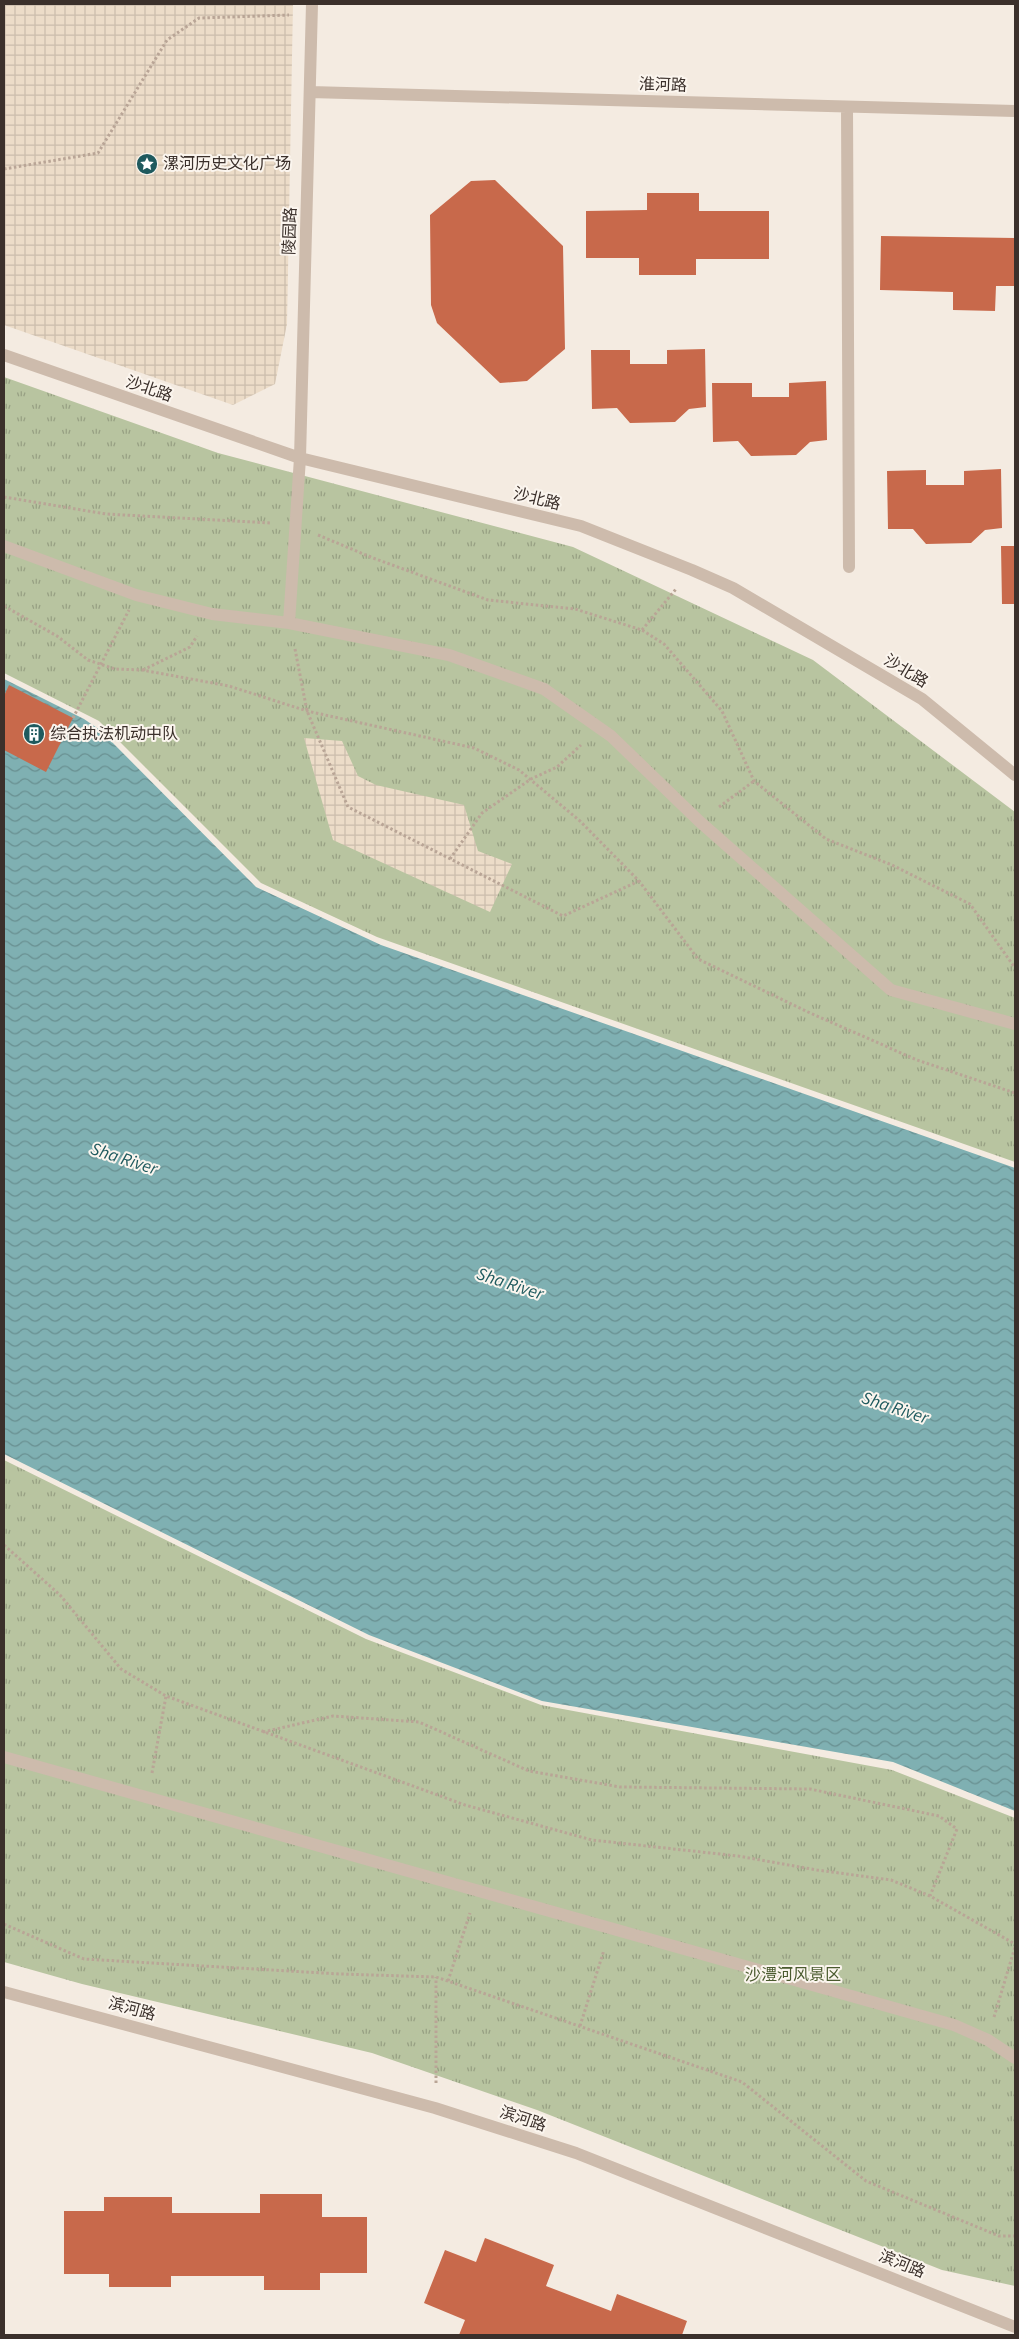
<svg xmlns="http://www.w3.org/2000/svg" width="1019" height="2339" viewBox="0 0 1019 2339" font-family="'Source Sans 3','Noto Sans SC',sans-serif">
<style>
.park{fill:url(#park-tufts)}
.plaza{fill:url(#plaza-grid)}
.water{fill:url(#water-waves)}
.building{fill:#c8694b}
.lines{fill:none;stroke-linecap:round;stroke-linejoin:round}
.path{stroke:#b9a596;stroke-width:3;stroke-dasharray:2.5 2.5;stroke-linecap:butt}
.minor{stroke:#cdbbac;stroke-width:12}
.path-bridge{stroke:#b9a596;stroke-width:3;stroke-dasharray:2.5 2.5;stroke-linecap:butt}
.labels{text-anchor:middle;dominant-baseline:central;stroke-width:4;stroke-linejoin:round;paint-order:stroke}
.street-label{font-size:16px;fill:#3b302b;stroke:#fbf5ee}
.poi-label{font-size:16px;fill:#3b302b;stroke:#fbf5ee;text-anchor:start}
.park-label{font-size:16px;fill:#4a5a2e;stroke:#fbf5ee}
.water-label{font-size:18px;font-style:italic;fill:#1f5a5e;stroke:#fbf5ee}
</style>
<defs>
<pattern id="park-tufts" width="24" height="20" patternUnits="userSpaceOnUse" patternTransform="scale(1.25)"><rect width="24" height="20" fill="#b8c4a0"/><path d="M3 7l-1-3M5 7V3M7 7l1-3M15 17l-1-3M17 17v-4M19 17l1-3" fill="none" stroke="#97a083"/></pattern>
<pattern id="plaza-grid" width="8" height="8" patternUnits="userSpaceOnUse" patternTransform="scale(1.25)"><rect width="8" height="8" fill="#ecdcc8"/><path d="M0 4h8M4 0v8" fill="none" stroke="#cbbdac"/></pattern>
<pattern id="water-waves" width="16" height="10" patternUnits="userSpaceOnUse" patternTransform="scale(1.25)"><rect width="16" height="10" fill="#7fb0b2"/><path d="M0 5q4-4 8 0t8 0" fill="none" stroke="#699091"/></pattern>
</defs>
<rect width="100%" height="100%" fill="#f4ebe1"/>
<path class="park" d="M4,377L218,453L573,547L813,660L1015,812V1162L377,937L261,883L99,721L4,673Z
M4,1460L366,1639L541,1705L892,1770L1015,1818V2286L942,2270L537,2110L372,2053L82,1984L4,1962Z"/>
<path class="plaza" d="M4,4H293L287,324L275,384L233,405L4,325Z
M304,738L342,741L358,776L376,785L464,805L478,851L512,864L490,912L333,840Z"/>
<path class="water" d="M4,679L84,719L100,730L256,887L381,945L1015,1168V1811L893,1762L542,1701L369,1635L4,1454Z"/>
<path class="building" d="M495,180L563,246L565,349L527,381L500,383L437,323L431,305L430,215L471,181Z
M647,193H699V211H769V259H696V275H639V258H586V211L647,210Z
M881,236L1015,238V286H996L995,311L953,310V292L880,290Z
M705,349L706,407L689,409L675,422L630,423L617,408L592,409L591,350H630V364H667V350Z
M826,381L827,440L810,442L796,455L751,456L738,441L713,442L712,383H752V397H789V383Z
M1001,469L1002,528L985,530L971,543L926,544L913,529H888L887,471L926,470V485H964V471Z
M1001,546H1015V604H1002Z
M9,685L73,718L46,772L4,750V696Z
M260,2194H322V2217H367V2273H320V2290H264V2276H171V2287H109V2274H64V2211H104V2197H172V2213H260Z
M485,2238L554,2265L546,2286L611,2311L617,2294L687,2321L682,2335H459L465,2320L424,2303L445,2250L476,2262Z"/>
<g class="lines">
<path class="path" d="M4,169L98,153L167,40L199,18L289,15
M4,497L106,514L271,523
M318,535L373,558L488,600L575,609L642,630L664,644L722,711L754,781L826,839L892,865L970,904L1015,968
M4,606L57,636L88,660L115,669L142,670L229,686L307,711L474,748L519,770L580,821L639,881L698,959L808,1012L917,1060L1015,1093
M642,630L676,589
M295,649L307,711L348,807L563,916L639,881
M143,670L190,647L197,636
M719,807L754,781
M450,859L482,813L531,779L557,767L581,745
M4,1545L60,1595L121,1669L166,1696L465,1805L592,1840L738,1856L817,1870L891,1880L930,1896L1015,1944
M263,1732L333,1716L419,1722L529,1771L620,1787L810,1789L939,1816L957,1829L930,1896
M152,1773L166,1696
M4,1924L84,1959L340,1974L436,1977L742,2082L866,2181L999,2236H1015
M448,1981L470,1913
M994,2017L1015,1947
M580,2026L604,1950
M436,2083V1977"/>
<path class="minor" d="M310,92L1015,111
M847,107L849,567
M4,355L300,458L581,526L692,570L733,588L922,699L1015,775
M4,546L136,595L212,614L289,623L449,655L544,689L611,736L699,821L891,990L1015,1024
M289,623L300,458L312,4
M4,1757L954,2025L988,2040L1015,2058
M4,1992L435,2108L576,2153L1015,2327"/>
<path class="path-bridge" d="M73,718L129,610"/>
</g>
<defs>
<g id="sight-disc" transform="scale(1.125)"><circle r="9.5" fill="#1f5a5e" stroke="#fbf5ee"/><path d="M0-6L1.8-2.2L6-1.7L2.9 1.2L3.7 5.4L0 3.3L-3.7 5.4L-2.9 1.2L-6-1.7L-1.8-2.2Z" fill="#fff"/></g>
<g id="building-disc" transform="scale(1.125)"><circle r="9.5" fill="#1f5a5e" stroke="#fbf5ee"/><path d="M-4-6H4V6H1V3H-1V6H-4ZM-2.5-4.3h1.7v1.8h-1.7ZM.8-4.3h1.7v1.8H.8ZM-2.5-1h1.7V.8h-1.7ZM.8-1h1.7V.8H.8Z" fill="#fff"/></g>
</defs>
<g fill-rule="evenodd">
<use href="#sight-disc" x="147" y="164"/>
<use href="#building-disc" x="34" y="734"/>
</g>
<g class="labels">
<g class="street-label">
<text transform="translate(663 85) rotate(2)">淮河路</text>
<text transform="translate(290 231) rotate(-88)">陵园路</text>
<text transform="translate(149 389) rotate(19)">沙北路</text>
<text transform="translate(537 499) rotate(14)">沙北路</text>
<text transform="translate(906 671) rotate(31)">沙北路</text>
<text transform="translate(132 2009) rotate(15)">滨河路</text>
<text transform="translate(523 2119) rotate(18)">滨河路</text>
<text transform="translate(902 2264) rotate(22)">滨河路</text>
</g>
<g class="poi-label">
<text x="163" y="164">漯河历史文化广场</text>
<text x="50" y="734">综合执法机动中队</text>
</g>
<g class="park-label">
<text x="793" y="1975">沙澧河风景区</text>
</g>
<g class="water-label">
<text transform="translate(124 1159) rotate(18)">Sha River</text>
<text transform="translate(510 1284) rotate(18)">Sha River</text>
<text transform="translate(895 1408) rotate(18)">Sha River</text>
</g>
</g>
<rect width="1019" height="2339" fill="none" stroke="#3b302b" stroke-width="10"/>
</svg>
